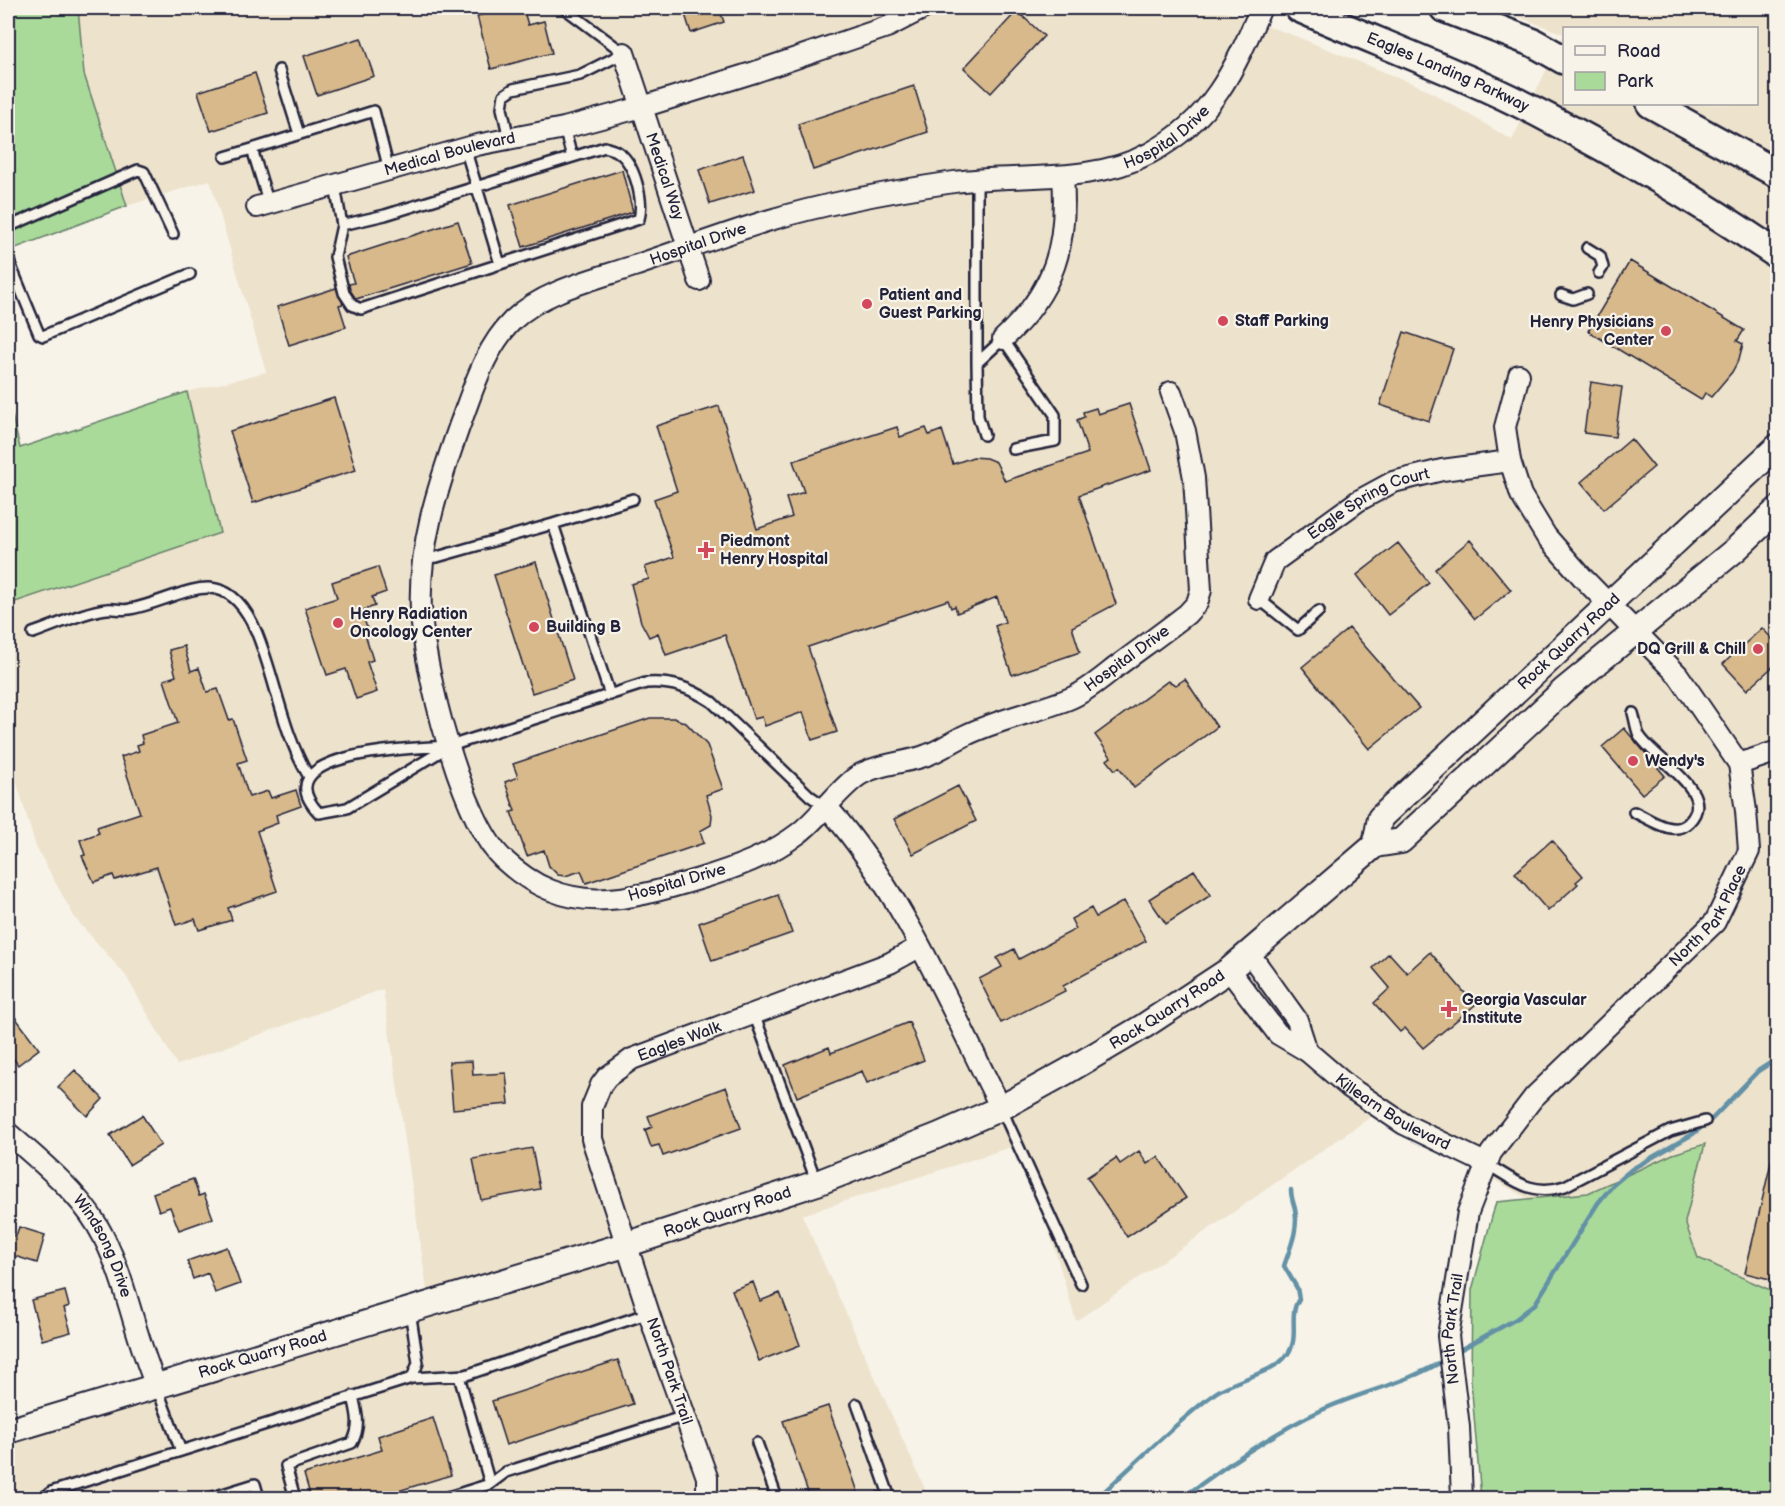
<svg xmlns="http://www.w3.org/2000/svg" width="1785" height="1506" viewBox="0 0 1785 1506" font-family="'Balsamiq Sans',sans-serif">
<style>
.built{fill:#ede2cc;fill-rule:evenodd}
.green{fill:#a9da9a;stroke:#667e6a;stroke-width:1.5}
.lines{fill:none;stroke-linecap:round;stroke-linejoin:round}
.stream{stroke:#6391a6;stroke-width:4.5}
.building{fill:#d7b98b;stroke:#22223b;stroke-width:1.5}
.service-casing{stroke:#22223b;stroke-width:14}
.minor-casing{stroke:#22223b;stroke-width:24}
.tertiary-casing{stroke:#22223b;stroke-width:28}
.secondary-casing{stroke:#22223b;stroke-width:32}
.service{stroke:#f7f3e8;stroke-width:9}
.minor{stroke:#f7f3e8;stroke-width:20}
.tertiary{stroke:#f7f3e8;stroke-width:24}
.secondary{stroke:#f7f3e8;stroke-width:27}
.poi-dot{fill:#d1495b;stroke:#f7f3e8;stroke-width:2}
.labels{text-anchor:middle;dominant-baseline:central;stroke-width:4.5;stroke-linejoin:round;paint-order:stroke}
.street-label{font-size:16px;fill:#22223b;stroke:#f7f3e8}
.poi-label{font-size:16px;font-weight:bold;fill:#22223b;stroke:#f7f3e8;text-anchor:start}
</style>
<rect width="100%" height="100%" fill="#f7f3e8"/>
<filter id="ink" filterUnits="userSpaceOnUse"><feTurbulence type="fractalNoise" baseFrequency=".0167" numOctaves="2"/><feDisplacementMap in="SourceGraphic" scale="12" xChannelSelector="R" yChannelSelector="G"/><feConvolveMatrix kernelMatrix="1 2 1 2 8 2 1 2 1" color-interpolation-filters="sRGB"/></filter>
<g filter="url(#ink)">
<path class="built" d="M78,8H1215L1290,34L1424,88L1512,140L1564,34L1495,8H1777V1360L1572,1223L1375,1114L1076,1321L1023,1143L802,1215L929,1498H8V1440L429,1303L383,989L177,1065L126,976L75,918L36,847L8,753L9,604L220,533L187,392L266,372L210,180L127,206L84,74ZM1564,28H1756V104H1564Z"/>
<path class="green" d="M8,8H78L84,74L127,206L8,251Z
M187,392L220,533L9,604L8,611V399L20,448Z
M1705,1144L1685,1222L1698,1258L1777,1293V1498H1481L1471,1381L1472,1290L1496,1202L1588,1193L1673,1154Z"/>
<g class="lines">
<path class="stream" d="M1456,1352L1516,1319L1535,1304L1598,1203L1613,1185L1632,1169L1693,1134L1712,1119L1758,1071L1778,1058
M1097,1498C1135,1464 1173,1425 1214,1394C1234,1379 1273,1374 1287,1355C1301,1337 1287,1316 1299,1299L1297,1288L1284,1266C1290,1248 1299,1229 1295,1209C1293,1201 1291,1197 1291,1190
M1182,1498C1226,1466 1272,1433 1322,1410C1362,1391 1406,1384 1444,1360"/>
</g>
<path class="building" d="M509,8H523L528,25L544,21L552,53L491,69L477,16Z
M683,8H719L724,22L691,33Z
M1017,11L1044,36L991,93L964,68Z
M361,38L374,76L317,95L304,56Z
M255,73L268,113L211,131L198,92Z
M914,86L928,132L813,170L798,124Z
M743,155L755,190L710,204L699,170Z
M622,170L633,212L523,247L510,205Z
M458,221L472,263L356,299L350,290L349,284L354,283L346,257Z
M1630,261L1744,330L1737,341L1743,344L1739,359L1732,372L1711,397L1705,393L1701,400L1588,331Z
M336,288L343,304L339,305L346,327L289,345L277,307Z
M1404,332L1453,349L1429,421L1380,405Z
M1591,382L1622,387L1615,437L1584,433Z
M334,398L356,470L253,503L230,431Z
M1129,404L1151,470L1079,495L1116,604L1072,627L1080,652L1012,675L995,626L1005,622L997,597L957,613L955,606L951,608L948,600L808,647L837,732L812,740L803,712L765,726L762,717L754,719L725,635L666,655L658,633L649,637L641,622L631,584L649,579L645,567L674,557L654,499L677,491L656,426L719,406L757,529L792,517L786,498L804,492L793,461L897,427L900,437L926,428L929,435L942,430L953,464L973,457L986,458L996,462L1005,481L1088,453L1077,420L1084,417L1083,412L1096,408L1098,414Z
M1631,439L1654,467L1604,509L1581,482Z
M1470,540L1511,590L1475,619L1435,569Z
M1398,543L1429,583L1388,615L1357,575Z
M536,562L573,680L532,693L494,575Z
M378,567L386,592L372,597L375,606L361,611L370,636L366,637L373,660L367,662L377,692L356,699L346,669L327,675L305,608L337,598L332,582Z
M1349,628L1419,708L1369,749L1302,667Z
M1762,628L1778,645V662L1747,690L1723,664Z
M184,646L191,671L199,668L207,692L218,689L229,720L233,719L247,760L238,763L249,797L268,791L271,798L296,790L301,806L276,815L278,823L257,831L277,891L228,908L232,920L199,930L195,919L176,925L157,867L115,880L113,875L94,882L82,856L85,855L80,840L99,833L97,827L140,813L121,757L139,751L137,745L143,743L141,735L178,723L164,680L176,676L169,650Z
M1185,679L1217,727L1134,788L1119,767L1115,770L1107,760L1111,757L1095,735L1168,681L1176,685Z
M650,718H674L686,723L707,745L723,789L706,795L712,815L711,825L700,831L704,843L586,883L581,871L565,876L558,875L549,866L544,850L527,856L511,812L515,811L505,782L518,777L513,764Z
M1624,728L1665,776L1642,794L1602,747Z
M958,786L976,821L913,854L894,819Z
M1552,840L1583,876L1576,882L1578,884L1548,911L1515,873Z
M1194,870L1211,895L1166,924L1149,899Z
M778,895L792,933L712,961L699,923Z
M1124,901L1146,941L1063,986L1065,991L1001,1023L979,979L1002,967L997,958L1014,949L1019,959L1076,929L1071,919L1091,908L1096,917Z
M1430,952L1475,1005L1423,1048L1405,1028L1400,1032L1374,1003L1390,988L1373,968L1389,953L1407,973Z
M15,1017L39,1049L18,1065L8,1051V1023Z
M909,1022L924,1060L867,1083L862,1071L797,1097L785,1065L829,1047L831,1053Z
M472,1061L473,1075L506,1073L509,1104L453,1109L449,1062Z
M75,1070L103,1099L87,1116L58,1087Z
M726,1087L741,1128L663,1156L659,1145L651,1147L645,1130L652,1127L648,1116Z
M142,1115L161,1145L129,1165L110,1135Z
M532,1148L540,1189L481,1200L473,1159Z
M1139,1151L1147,1164L1158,1157L1186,1198L1127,1237L1087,1177L1116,1158L1120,1164Z
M1772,1158L1778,1159V1281L1745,1273Z
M193,1179L199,1196L204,1194L213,1218L179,1230L170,1207L159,1211L153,1193Z
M19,1227L45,1235L37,1263L8,1254V1234L16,1236Z
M227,1247L240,1284L215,1293L208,1273L193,1279L187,1261Z
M753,1282L760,1301L780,1293L800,1345L759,1361L732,1290Z
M65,1291L69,1306L64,1308L71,1332L42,1340L31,1300Z
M618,1360L633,1404L506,1445L492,1401Z
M828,1406L858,1492L839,1498H810L783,1421Z
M433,1418L451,1475L375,1498H311L304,1474L382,1450L378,1436Z"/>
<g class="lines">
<g class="service-casing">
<path id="service" d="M279,70L299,134
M564,128L572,157
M509,139L502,108L504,95L513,89L580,75L624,53L564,8
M225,157L252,149
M335,186L342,225L335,257L344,293L352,305L361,309L500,264L465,148
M269,204L252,149L374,111L389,170
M342,225L385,215L605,147C609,149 615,150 618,152C635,163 644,201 639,219L500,264
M8,227L138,170L144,172L173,234
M1587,248L1600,256L1603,267L1599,273
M8,259L39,334L43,336L190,274
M1561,295L1573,299L1587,294
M977,363V179
M984,435L978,416L977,363L1003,339L1055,415V441L1013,449
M553,524L633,499
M424,558L437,557L553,524L610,695
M1259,599L1298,630L1319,611
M33,633C54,626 85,611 107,609C114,608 122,611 130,609C183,599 224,557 256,631C276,679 282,732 309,777
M1633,713C1635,719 1636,729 1639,735C1653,759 1719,792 1689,822C1674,838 1650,819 1634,812
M450,746C421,748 259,750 319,813L347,808L450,746L646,683C672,681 690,688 712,702L810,796L826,807
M754,1014L817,1183
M1002,1110L1081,1284
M1487,1164C1514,1180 1532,1197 1565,1186L1670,1131L1705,1121
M459,1376L490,1484
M412,1378L466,1375L649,1313
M157,1388L181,1451
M857,1404L889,1495L879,1498
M757,1443L777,1498
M43,1498L51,1492L412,1378L418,1363L410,1311
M210,1498L255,1484L259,1498
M295,1498L286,1466L352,1443C361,1426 357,1414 353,1396
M445,1498L490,1484L506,1472L685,1416"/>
</g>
<g class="minor-casing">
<g id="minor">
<path id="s1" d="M624,53L699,280"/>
<path id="s2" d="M257,207L477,145L564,128L642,107L755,72L887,27L924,8"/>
<path d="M1003,339C1055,291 1068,245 1063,176"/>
<path id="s3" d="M1171,392L1185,431L1194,478L1201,590L1197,603L1187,614C1164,632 1140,649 1116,667C1102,678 1087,691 1071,698C1037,712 999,719 966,735C953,741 941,750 927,755C907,763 883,763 863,773C845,781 819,818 799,833C769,856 735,868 699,879C625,901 566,918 503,859C462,821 423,668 421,610C418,546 438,487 459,427C473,390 484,349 513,320C545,290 593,280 634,266C679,251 724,234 770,220C830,202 893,191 954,182C1018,173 1091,185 1150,153C1213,119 1234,70 1261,8"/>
<path id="s4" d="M1259,599L1275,561L1358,501L1393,482L1442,470L1510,461"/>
<path d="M1739,764L1778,751"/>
<path d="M828,808C904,895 949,1005 1001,1108"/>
<path d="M1249,953L1297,1020L1307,1051"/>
<path id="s5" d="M1229,970L1278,1034L1307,1051L1349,1087L1404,1124L1487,1164"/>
<path id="s6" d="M8,1133C38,1159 76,1190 97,1225C126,1274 133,1333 156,1385"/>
<path id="s7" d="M707,1498V1477L656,1335L592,1139V1107L601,1085L607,1077L632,1059L890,963L919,947"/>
<path id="s8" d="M1462,1498L1459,1427L1448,1336L1468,1212L1491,1153L1534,1097L1715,922L1749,851L1746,811L1739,764L1678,675L1584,579L1546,536L1521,495L1510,461L1505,427L1519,375"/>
</g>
</g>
<g class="tertiary-casing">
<g id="tertiary">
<path id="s9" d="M1375,845L1380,818L1778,446"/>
<path id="s10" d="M8,1431L628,1244L817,1183L937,1136L1001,1108L1066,1072L1144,1026L1229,970L1375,845L1401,841L1564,690L1735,550L1778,509"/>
</g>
</g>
<g class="secondary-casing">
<g id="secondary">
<path id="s11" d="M1299,8C1383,45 1469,76 1550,119C1629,159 1704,205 1778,255"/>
<path d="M1444,8L1534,43L1564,60"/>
<path d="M1651,104L1778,174"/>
</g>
</g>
<use href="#service" class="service"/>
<use href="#minor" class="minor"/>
<use href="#tertiary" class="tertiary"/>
<use href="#secondary" class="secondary"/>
</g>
</g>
<g class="poi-dot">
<circle cx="867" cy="304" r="6"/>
<circle cx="1223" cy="321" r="6"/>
<circle cx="1666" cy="331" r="6"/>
<path d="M703 541h6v6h6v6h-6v6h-6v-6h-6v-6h6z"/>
<circle cx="338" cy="623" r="6"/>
<circle cx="534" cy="627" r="6"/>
<circle cx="1758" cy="649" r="6"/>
<circle cx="1633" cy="761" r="6"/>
<path d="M1446 1000h6v6h6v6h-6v6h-6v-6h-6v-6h6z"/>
</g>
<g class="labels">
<g class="street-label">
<text stroke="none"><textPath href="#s11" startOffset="162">Eagles Landing Parkway</textPath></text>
<text stroke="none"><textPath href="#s3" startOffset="2265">Hospital Drive</textPath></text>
<text stroke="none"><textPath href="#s2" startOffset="200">Medical Boulevard</textPath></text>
<text stroke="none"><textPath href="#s1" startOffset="130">Medical Way</textPath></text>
<text stroke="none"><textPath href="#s3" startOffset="1779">Hospital Drive</textPath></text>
<text stroke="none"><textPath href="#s4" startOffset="152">Eagle Spring Court</textPath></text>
<text stroke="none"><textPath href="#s9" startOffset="286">Rock Quarry Road</textPath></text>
<text transform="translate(1127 659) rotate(-36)">Hospital Drive</text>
<text transform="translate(677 883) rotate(-16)">Hospital Drive</text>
<text stroke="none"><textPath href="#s8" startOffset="675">North Park Place</textPath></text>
<text stroke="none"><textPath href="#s10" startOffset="1238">Rock Quarry Road</textPath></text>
<text stroke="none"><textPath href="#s7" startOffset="525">Eagles Walk</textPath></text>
<text stroke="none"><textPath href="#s5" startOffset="220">Killearn Boulevard</textPath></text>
<text stroke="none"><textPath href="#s10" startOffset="752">Rock Quarry Road</textPath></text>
<text stroke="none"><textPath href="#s6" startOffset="150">Windsong Drive</textPath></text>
<text stroke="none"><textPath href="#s8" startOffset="170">North Park Trail</textPath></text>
<text stroke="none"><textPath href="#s10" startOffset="266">Rock Quarry Road</textPath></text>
<text transform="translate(669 1371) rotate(71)">North Park Trail</text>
</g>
<g class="poi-label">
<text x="879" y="295">Patient and<tspan x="879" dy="18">Guest Parking</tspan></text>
<text x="1235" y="321">Staff Parking</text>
<text x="1654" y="322" text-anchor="end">Henry Physicians<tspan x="1654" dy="18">Center</tspan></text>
<text x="720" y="541">Piedmont<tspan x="720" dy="18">Henry Hospital</tspan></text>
<text x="350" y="614">Henry Radiation<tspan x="350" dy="18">Oncology Center</tspan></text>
<text x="546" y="627">Building B</text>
<text x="1746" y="649" text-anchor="end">DQ Grill &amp; Chill</text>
<text x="1645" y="761">Wendy's</text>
<text x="1462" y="1000">Georgia Vascular<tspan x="1462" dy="18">Institute</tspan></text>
</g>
</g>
<rect width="1785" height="1506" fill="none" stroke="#f7f3e8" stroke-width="30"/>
<rect x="15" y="15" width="1755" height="1476" fill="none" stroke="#22223b" stroke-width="2" filter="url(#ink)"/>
<rect x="1563" y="27" width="195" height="78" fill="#f7f3e8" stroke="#a29fa3" stroke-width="1.5"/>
<rect x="1575" y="46" width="30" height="9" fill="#f7f3e8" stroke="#a29fa3" stroke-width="1.5"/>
<text x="1617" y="57" font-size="18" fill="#22223b">Road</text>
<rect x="1575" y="72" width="30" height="18" fill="#a9da9a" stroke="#a29fa3" stroke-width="1.5"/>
<text x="1617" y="87" font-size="18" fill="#22223b">Park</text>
</svg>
